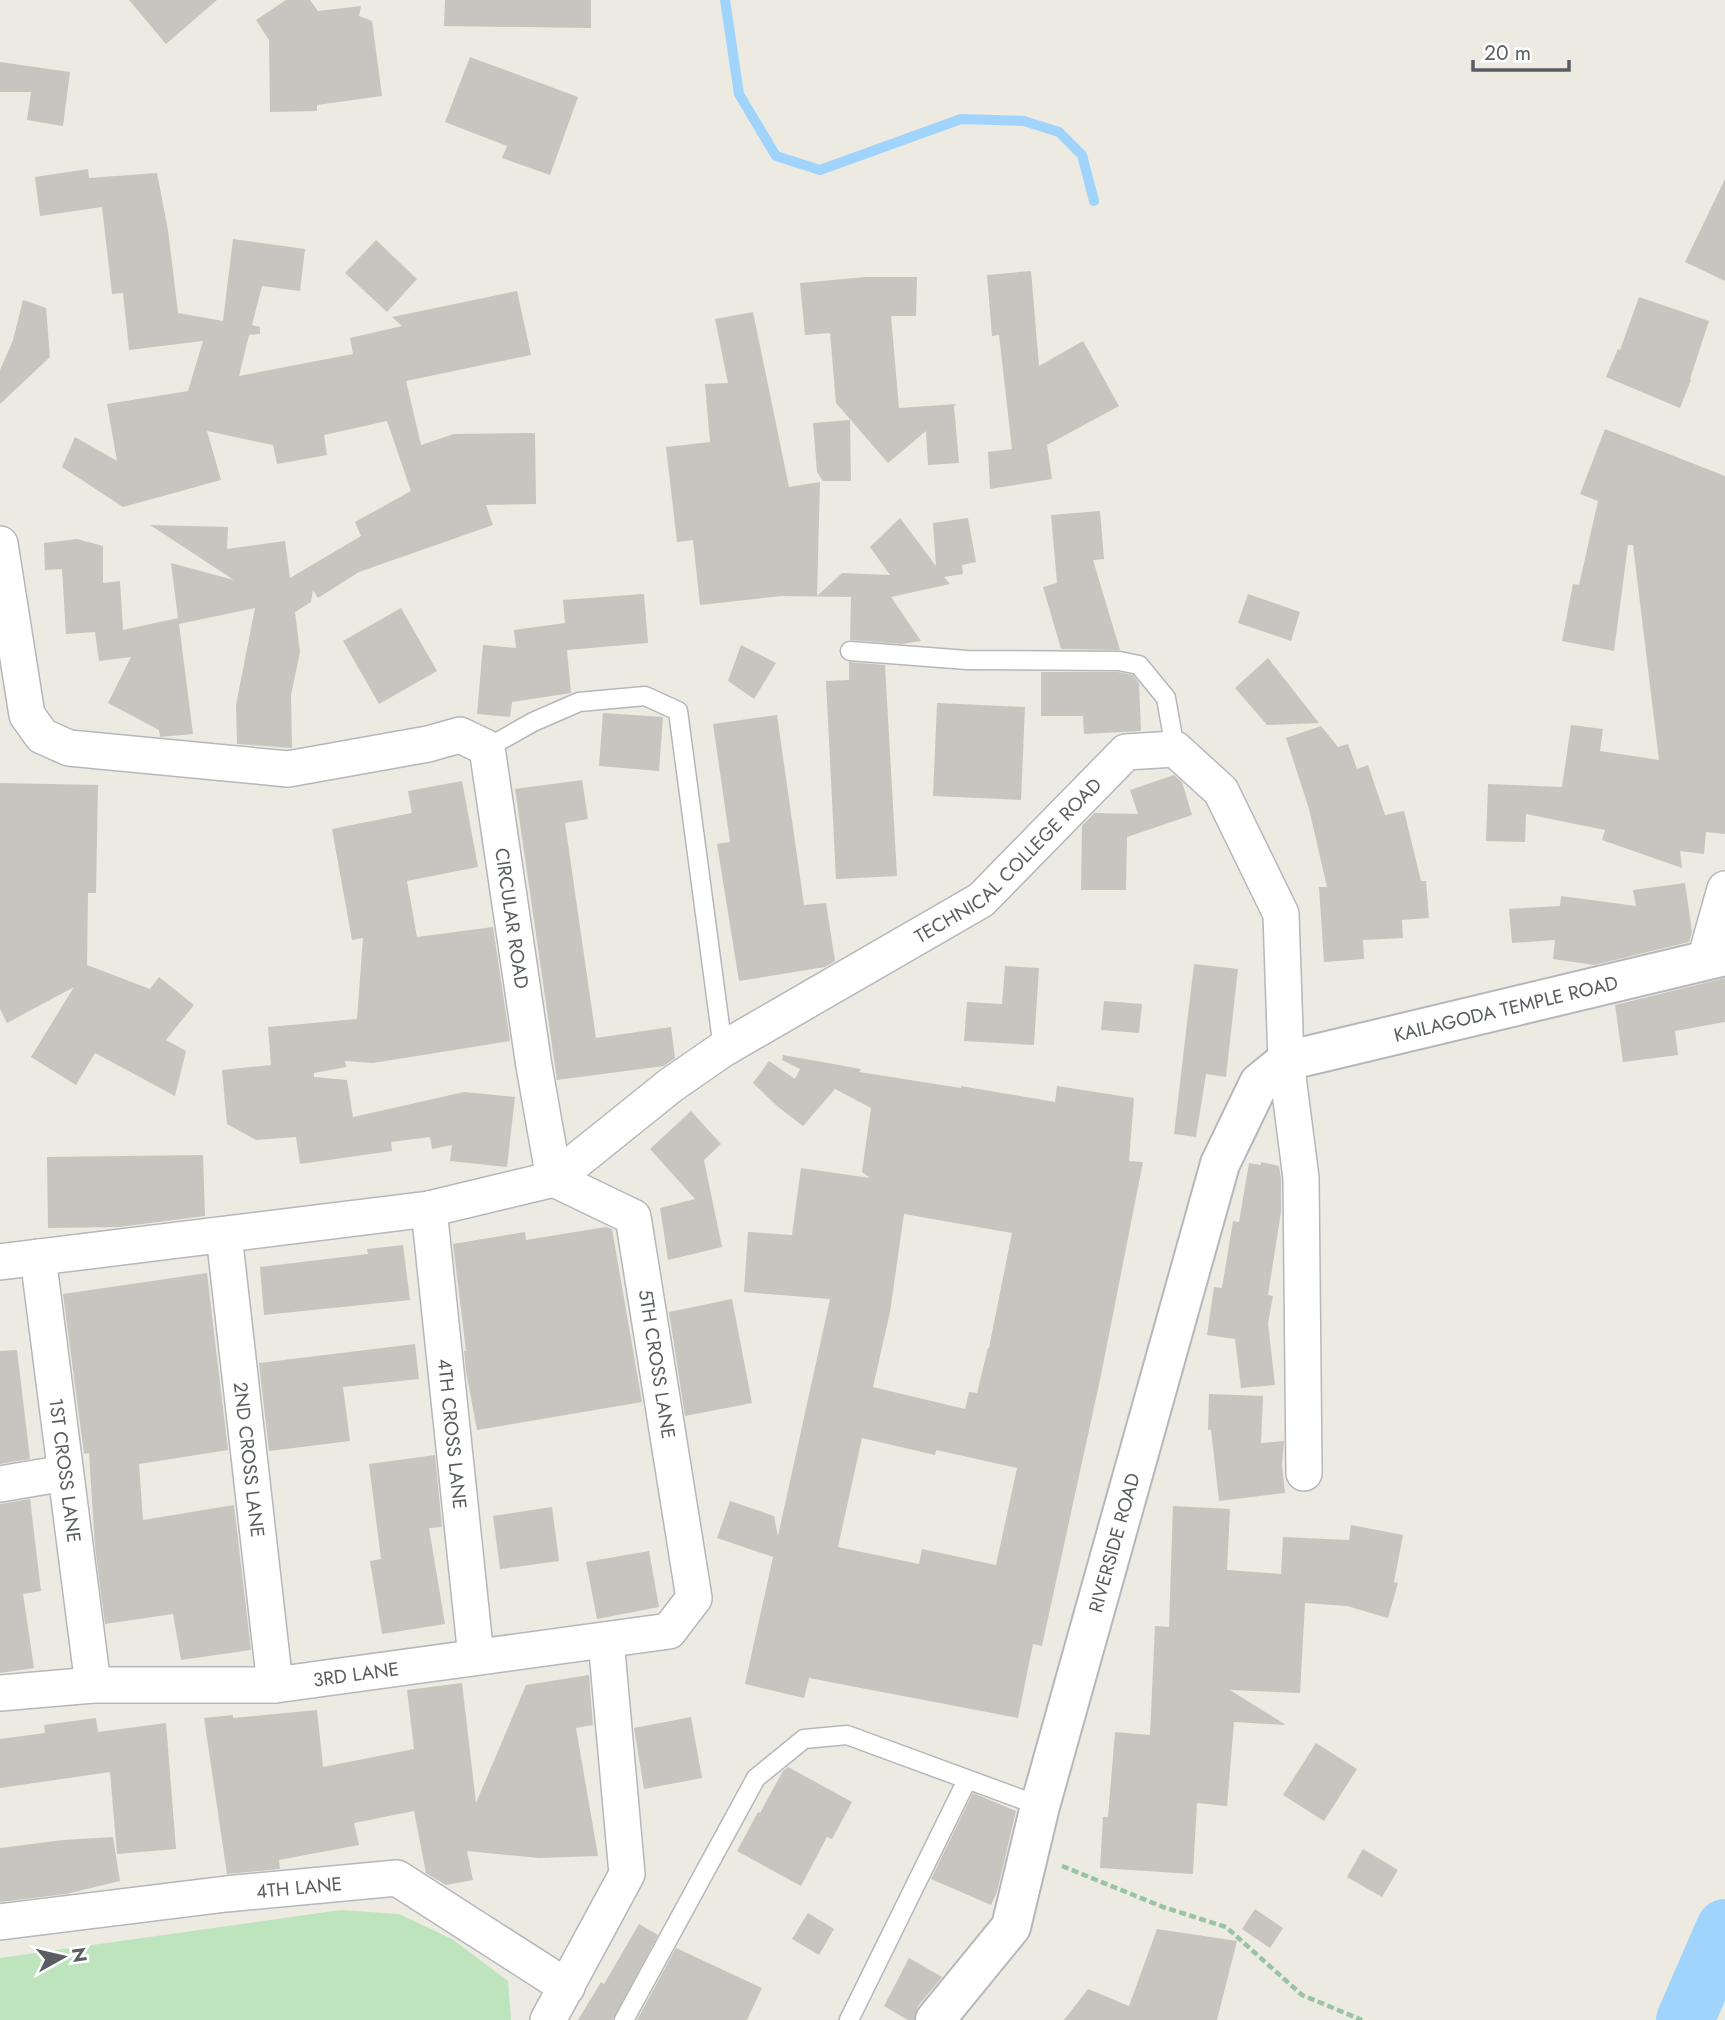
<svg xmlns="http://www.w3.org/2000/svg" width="1725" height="2020" viewBox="0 0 1725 2020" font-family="Jost,sans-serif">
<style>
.green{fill:#bee4be}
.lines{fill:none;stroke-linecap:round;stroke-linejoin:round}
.stream{stroke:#a1d4fc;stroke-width:10}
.river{stroke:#a1d4fc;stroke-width:58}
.building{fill:#c8c4bf;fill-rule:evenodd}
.service-casing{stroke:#b4b7bc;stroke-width:21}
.minor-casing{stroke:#b4b7bc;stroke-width:38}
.tertiary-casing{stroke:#b4b7bc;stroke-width:42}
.path{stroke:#98c4a4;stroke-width:4.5;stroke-dasharray:7 3.5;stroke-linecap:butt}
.service{stroke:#fff;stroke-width:18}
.minor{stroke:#fff;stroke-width:35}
.tertiary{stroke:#fff;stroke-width:38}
.labels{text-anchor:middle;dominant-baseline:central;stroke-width:5;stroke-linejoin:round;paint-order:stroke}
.street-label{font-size:19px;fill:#5a5d62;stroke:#fff}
</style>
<rect width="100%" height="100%" fill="#eceae1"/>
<path class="green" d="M341,1910L399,1914L452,1939L508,1981L511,2020H0V1958Z"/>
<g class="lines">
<path class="stream" d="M725,0L739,94L776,156L820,170L961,119L1024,121L1059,132L1082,155L1094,201"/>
<path class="river" d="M1685,2020L1725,1928"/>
</g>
<path class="building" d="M129,0H217L166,44Z
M286,0H310L318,11L361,6L359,16L372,21L382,96L317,105V111L270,112L269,40L256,20Z
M445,0H591V28L444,26Z
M470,57L578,97L550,175L502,158L507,146L445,122Z
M0,62L70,72L63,126L27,120L31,92H0Z
M88,169L89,178L157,173L168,230L178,313L223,321L233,239L305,249L300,291L262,286L252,325L260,327V334L249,335L239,376L353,354L350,338L402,326L392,317L517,291L531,355L406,381L421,445L454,434L535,433L536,504L486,505L493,525L359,572L318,598L313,590L311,602L295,612L300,652L291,695L292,748L237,744L236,705L255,608L179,624L193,734L160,737L159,730L108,703L131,657L99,661L95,632L66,634L62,569L45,570L44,543L77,539L103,546V583L120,581L123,630L178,618L171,563L234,580L150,525L228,527L227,549L285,541L290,578L361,536L355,522L411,491L387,421L324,435L327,455L277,464L273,445L207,431L221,480L123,507L62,467L75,437L117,461L107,404L188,391L203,341L129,350L123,293L112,294L102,207L40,216L35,177Z
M1725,179V281L1685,262Z
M376,240L417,279L387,312L345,273Z
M1031,271L1039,366L1083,341L1119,406L1047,445L1052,479L990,489L988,452L1012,449L999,335L992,336L987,275Z
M865,277H917L916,316H891L899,408L957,404L954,406L959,463L928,465L926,431L888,463L836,403L830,333L805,335L800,283Z
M1639,297L1709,321L1690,379L1691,380L1680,408L1606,377L1618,349L1620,350Z
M23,300L46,308L50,357L0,404V370L13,340Z
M753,312L789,487L820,482L817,596L842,573L890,575L870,547L900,518L936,566L933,523L968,518L976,562L962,565L963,574L944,577L950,584L891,597L921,641L902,644L850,640L851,597L781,596L700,605L693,540L677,542L666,447L710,442L705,384L728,383L715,319Z
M850,420L851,481H823L817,472L813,423Z
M1605,429L1725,476V834L1706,832L1704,854L1680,851L1682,868L1602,840L1605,830L1526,814L1525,842L1486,841L1488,784L1562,787L1571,725L1603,729L1600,751L1659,760L1633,545H1628L1614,651L1562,641L1573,584L1579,585L1598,501L1580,494Z
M1100,511L1104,559L1093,560L1120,650L1061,649L1043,587L1057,583L1051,515Z
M644,594L648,643L567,650L571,693L512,702L510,717L477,714L483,645L516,648L514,630L565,623L563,600Z
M1248,594L1300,612L1291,641L1238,623Z
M401,608L437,671L379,704L343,641Z
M741,645L776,663L754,699L728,681Z
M1268,658L1319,723L1267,725L1235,688Z
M849,662L885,665L897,876L836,879L826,681L849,680Z
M1041,672H1118L1133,675L1139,683L1141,731L1084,734L1083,716H1041Z
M937,703L1025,707L1021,800L933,796Z
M603,713L663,717L659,771L599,766Z
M777,715L804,905L826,903L835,961L825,967L739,981L717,844L730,842L713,724Z
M1321,726L1338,747L1348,744L1357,769L1368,765L1385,815L1404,811L1421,881H1426L1429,918L1402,920L1403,938L1363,940L1364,959L1324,962L1319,887H1327L1309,809L1286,738Z
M1174,775L1182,782L1192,815L1127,837L1126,890H1081L1082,826L1094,813L1138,814L1130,790Z
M582,780L588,819L565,823L596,1038L671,1027L675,1058L664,1066L557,1080L515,789Z
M462,781L478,867L407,881L417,937L493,927L510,1041L373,1063L345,1061L346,1067L314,1073V1077L347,1080L353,1117L464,1092L515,1097L507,1167L450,1161L452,1145L432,1149L430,1137L391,1142L392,1151L300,1164L296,1137L256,1140L227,1124L222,1070L271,1065L268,1027L357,1019L363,938L352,940L332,829L412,813L408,791Z
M0,783L98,785L96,893H88L87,965L150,989L159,977L194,1005L166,1040L186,1051L175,1096L95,1053L76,1085L31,1057L74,987L7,1023L0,1009Z
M1685,883L1692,932L1689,942L1594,965L1553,959L1555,940L1512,943L1509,909L1560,906L1561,896L1636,906L1633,890Z
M1194,964L1238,969L1226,1077L1206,1074L1196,1137L1174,1134Z
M1005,966L1039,968L1034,1045L964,1041L967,1002L1002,1004Z
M1725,978V1022L1675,1031L1678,1055L1623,1062L1615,1005Z
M1104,1001L1142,1004L1139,1033L1101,1030Z
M783,1055L861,1069L859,1072L961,1088V1086L1055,1102L1057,1086L1134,1098L1129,1161L1143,1162L1101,1375L1042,1646L1033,1644L1018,1718L809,1678L804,1698L745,1684L773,1557L717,1538L730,1501L774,1516L778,1536L830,1299L744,1292L748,1232L792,1235L801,1168L870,1178L862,1172L871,1108L835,1089L803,1126L777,1106L753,1083L769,1061L795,1079L800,1069L782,1060ZM904,1214L1012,1233L989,1348H988L977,1393L969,1392L965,1409L873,1387L890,1312ZM862,1438L935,1455L936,1450L1017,1468L996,1565L922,1549L919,1564L838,1547Z
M691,1111L721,1144L704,1160L722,1247L668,1260L660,1208L695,1199L650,1149Z
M203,1155L205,1216L119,1227L48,1228L47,1157Z
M1261,1162L1279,1166L1281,1179V1212L1268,1295L1273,1296L1268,1323L1275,1385L1241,1388L1235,1339L1207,1335L1214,1287L1222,1288L1233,1221L1239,1222L1249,1163L1261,1165Z
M606,1227L612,1229L642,1402L477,1430L466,1371L464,1351H466L453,1244L525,1232L526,1240Z
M403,1245L410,1300L264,1315L260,1267L368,1254L367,1249Z
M207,1273L228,1450L139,1464L143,1520L234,1505L251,1650L181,1660L173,1614L105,1624L95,1547L89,1453L84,1454L63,1294Z
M732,1299L752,1403L685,1416L669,1312Z
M415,1344L419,1379L343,1387L350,1441L269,1451L259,1363Z
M17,1350L30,1459L0,1464V1351Z
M1209,1394L1263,1396L1261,1443L1284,1441L1282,1465L1285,1493L1219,1501L1211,1430H1208Z
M435,1455L442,1527L429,1528L445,1624L382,1634L370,1561L381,1559L369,1464Z
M30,1499L41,1591L23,1594L34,1668L0,1673V1504Z
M1173,1506L1230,1509L1227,1570L1281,1574L1283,1537L1349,1540L1351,1525L1403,1535L1394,1582L1398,1583L1388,1618L1347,1606L1305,1603L1300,1693L1230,1690L1286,1725L1234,1722L1227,1806L1197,1803L1193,1874L1100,1868L1103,1817H1108L1115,1732L1150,1735L1155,1626L1169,1627Z
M552,1507L559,1561L500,1569L493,1516Z
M649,1551L659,1607L597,1619L586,1562Z
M589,1675L593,1725L576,1728L598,1856L539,1858L467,1851L473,1880L446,1885L426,1873L414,1811L354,1823L359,1845L279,1860L280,1869L227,1874L204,1718L233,1715V1718L317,1710L323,1767L414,1749L407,1690L462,1683L476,1803L526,1685Z
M691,1717L702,1778L644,1789L634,1728Z
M96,1718L98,1732L166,1723L176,1849L117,1854L110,1772L0,1788V1739L45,1733L44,1725Z
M1316,1743L1357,1769L1324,1821L1283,1795Z
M788,1767L852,1802L832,1839L827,1837L801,1886L737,1851L758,1812L760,1813L783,1771Z
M973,1793L1016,1811L997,1892L991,1905L931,1879Z
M113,1837L120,1881L66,1894L0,1902V1848L63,1840Z
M1363,1849L1398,1870L1382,1897L1347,1877Z
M1255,1909L1283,1928L1270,1948L1242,1929Z
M808,1913L834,1929L819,1955L792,1939Z
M639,1924L658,1935L613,2020H578L601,1982L604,1984Z
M1157,1929L1237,1941L1217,2020H1064L1088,1989L1129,2006Z
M676,1948L762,1988L747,2020H637Z
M909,1958L942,1977L918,2006L914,2020H908L884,2006Z"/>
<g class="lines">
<g class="service-casing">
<path id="service" d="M850,651L967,660L1119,661L1139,665L1166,698L1175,749
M487,748L533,722L579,702L645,696L678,711L723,1049
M624,2020L756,1778L804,1739L847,1735L1040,1806
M849,2020L967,1780"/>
</g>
<g class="minor-casing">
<g id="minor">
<path id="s1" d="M0,544L27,715L42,736L69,748L288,769L428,744L460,735L487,748L534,1066L554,1179L429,1209L0,1262"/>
<path d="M1705,960L1725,889"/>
<path id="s2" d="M429,1209L476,1657"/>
<path id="s3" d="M224,1235L275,1685"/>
<path id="s4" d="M38,1257L93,1685"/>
<path d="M0,1484L65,1473"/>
<path id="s5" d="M0,1693L93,1685H275L669,1631L694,1598L633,1217L554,1179L671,1085L723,1049L981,900L1126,752L1175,749L1221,791L1281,914L1286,1061L1301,1178L1304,1473"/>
<path id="s6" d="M0,1922L226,1894L397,1878L567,1987"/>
<path d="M548,2020L627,1874L606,1640"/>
</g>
</g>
<g class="tertiary-casing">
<g id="tertiary">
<path id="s7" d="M935,2020L1011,1927L1040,1806L1220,1164L1259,1083L1286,1061L1725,956"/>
</g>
</g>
<path class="path" d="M1062,1866L1163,1907L1226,1927L1302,1995L1362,2020"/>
<use href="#service" class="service"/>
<use href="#minor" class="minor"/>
<use href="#tertiary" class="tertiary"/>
</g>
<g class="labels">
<g class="street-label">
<text stroke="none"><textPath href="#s5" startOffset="1745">TECHNICAL COLLEGE ROAD</textPath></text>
<text stroke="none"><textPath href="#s1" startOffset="826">CIRCULAR ROAD</textPath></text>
<text stroke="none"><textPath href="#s7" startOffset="1262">KAILAGODA TEMPLE ROAD</textPath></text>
<text transform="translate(657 1364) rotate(81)">5TH CROSS LANE</text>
<text stroke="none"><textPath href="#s2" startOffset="226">4TH CROSS LANE</textPath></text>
<text stroke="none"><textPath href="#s3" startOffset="226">2ND CROSS LANE</textPath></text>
<text stroke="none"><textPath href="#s4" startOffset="215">1ST CROSS LANE</textPath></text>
<text stroke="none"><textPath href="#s7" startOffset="518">RIVERSIDE ROAD</textPath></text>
<text stroke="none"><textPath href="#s5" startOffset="357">3RD LANE</textPath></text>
<text stroke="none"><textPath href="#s6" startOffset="301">4TH LANE</textPath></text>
</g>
</g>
<g transform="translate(63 1957) rotate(82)" stroke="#ffffff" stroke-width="5" paint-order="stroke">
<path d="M0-5L12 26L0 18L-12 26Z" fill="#5a5d62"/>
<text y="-10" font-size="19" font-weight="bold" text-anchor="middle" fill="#5a5d62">N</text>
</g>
<path d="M1473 60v10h96v-10" fill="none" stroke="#5a5d62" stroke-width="3.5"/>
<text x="1484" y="60" font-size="21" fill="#5a5d62" stroke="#ffffff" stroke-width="5" paint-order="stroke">20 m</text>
</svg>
